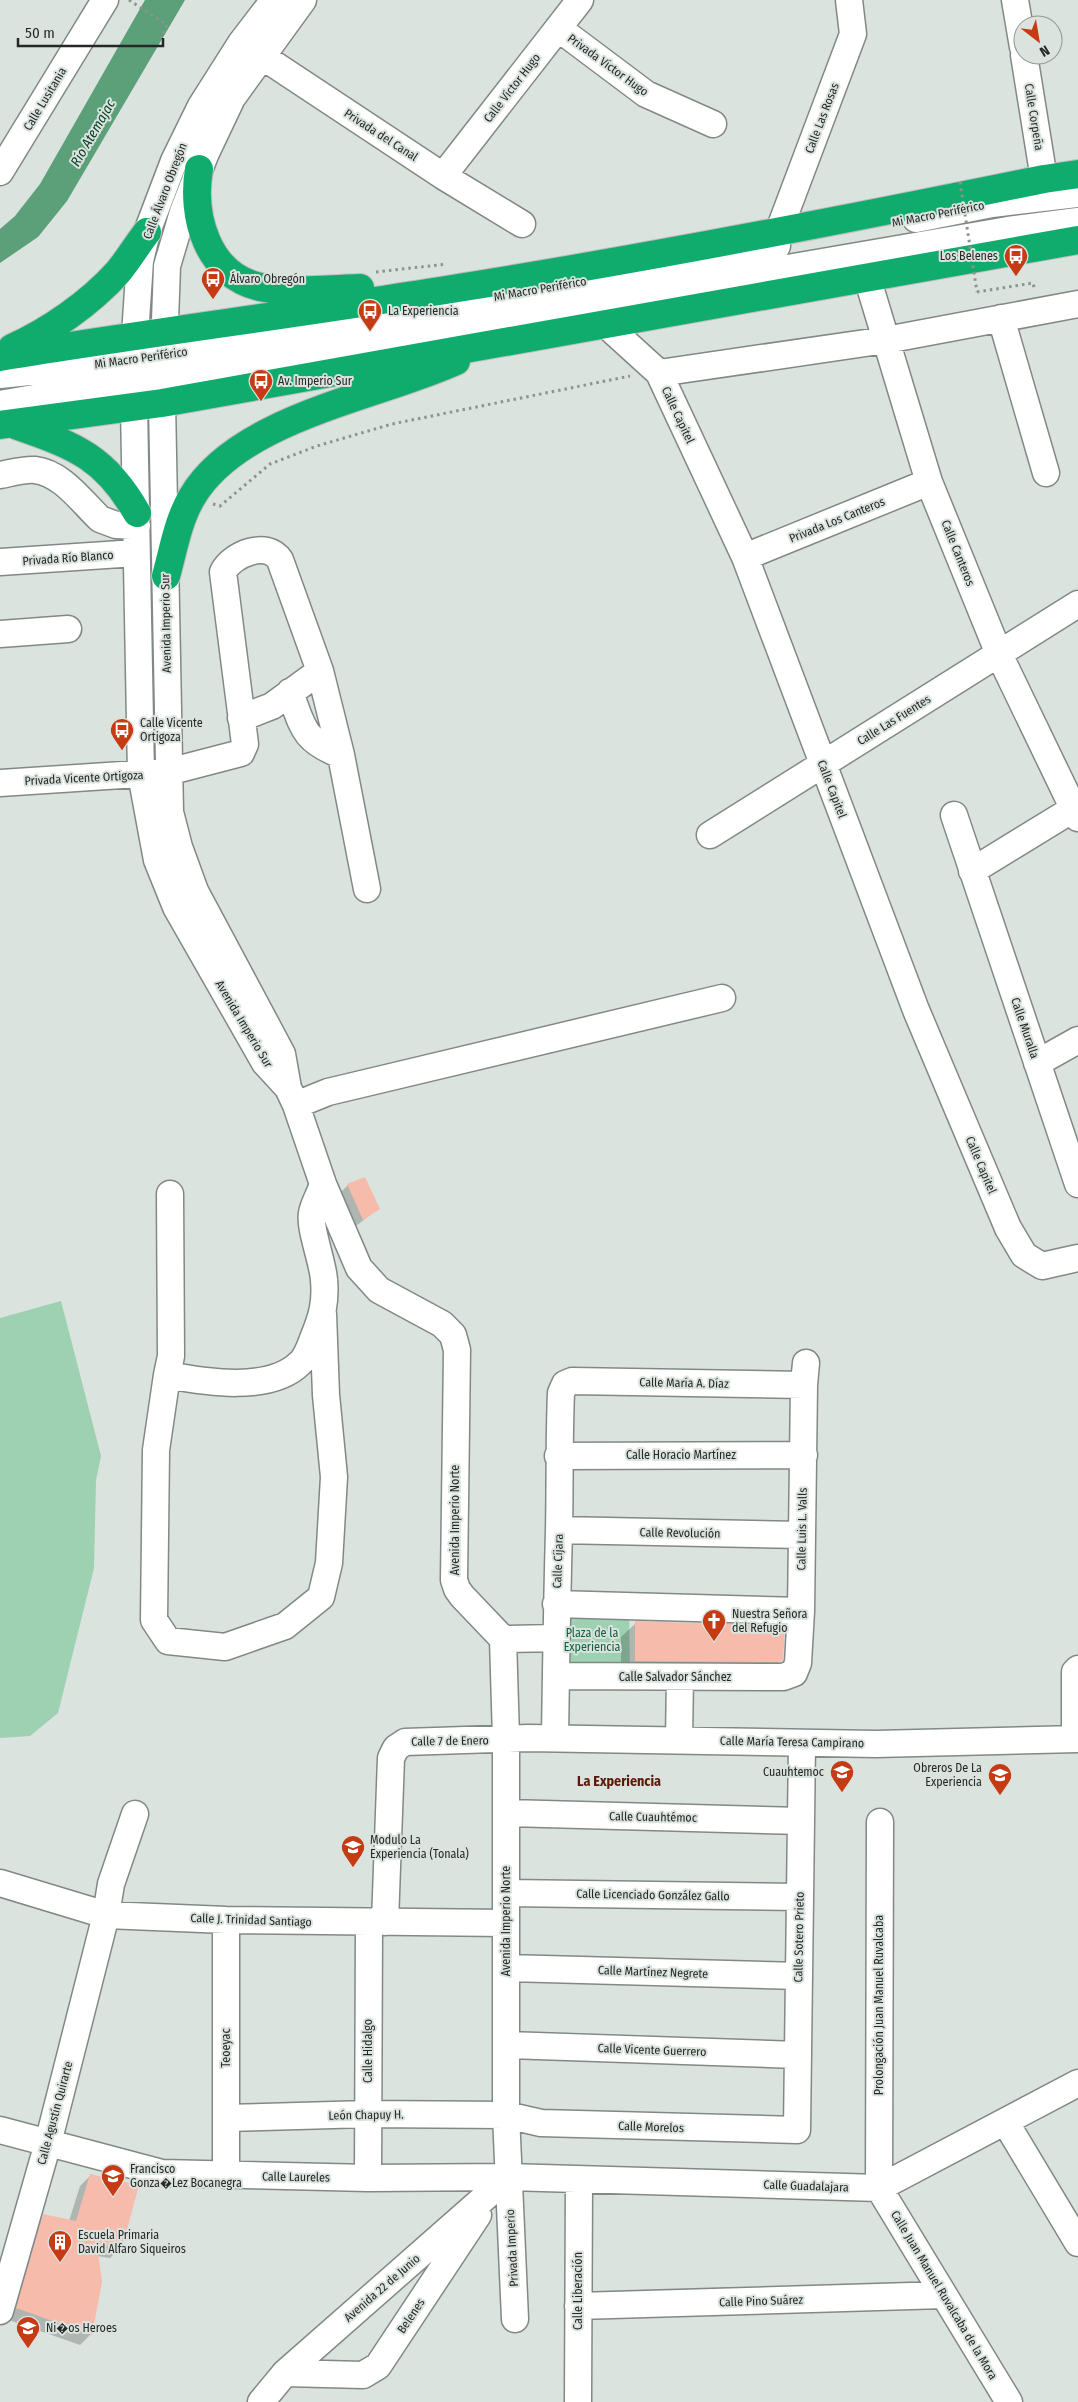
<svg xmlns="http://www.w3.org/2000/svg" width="1078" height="2402" viewBox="0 0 1078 2402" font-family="'Fira Sans Condensed',sans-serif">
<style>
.green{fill:#9ed0b2}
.water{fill:#5ca07a}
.shadow{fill:#0003}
.building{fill:#f6bbab}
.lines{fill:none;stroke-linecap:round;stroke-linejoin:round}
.minor-casing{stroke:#828985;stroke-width:29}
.highway-casing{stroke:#bebebe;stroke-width:30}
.path{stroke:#8d938f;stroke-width:3;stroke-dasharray:2.5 4;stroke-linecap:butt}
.minor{stroke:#fff;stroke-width:26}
.highway{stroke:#10ac6d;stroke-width:28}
.path-bridge{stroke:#8d938f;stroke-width:3;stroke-dasharray:2.5 4;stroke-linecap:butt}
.labels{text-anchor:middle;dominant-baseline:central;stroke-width:4;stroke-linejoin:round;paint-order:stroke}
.street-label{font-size:12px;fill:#262827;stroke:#dbe3de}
.poi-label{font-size:12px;fill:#262827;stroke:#dbe3de;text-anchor:start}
.park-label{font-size:12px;fill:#0e613d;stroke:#dbe3de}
.water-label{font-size:14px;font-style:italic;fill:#053f25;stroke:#dbe3de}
.neighbourhood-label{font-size:14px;font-weight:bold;fill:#5b1907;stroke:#dbe3de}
</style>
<rect width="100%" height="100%" fill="#dbe3de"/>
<path class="green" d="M61,1301L101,1456L96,1480L94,1568L58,1713L30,1736L0,1738V1318Z
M559,1604L629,1612L630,1671L559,1672Z"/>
<path class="water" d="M145,0H185L67,201L38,237L0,263V229L15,216L40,184Z"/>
<path class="shadow" d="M364,1178L379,1208L356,1226L341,1192L348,1185Z
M636,1623L782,1659L767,1674L621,1675V1637Z
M91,2175L121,2247L110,2258L97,2256L91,2334L80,2345L6,2319L33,2227L44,2216L69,2221L80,2186Z"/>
<path class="building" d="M365,1177L380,1209L363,1220L347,1184Z
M635,1621L785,1626L783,1660L780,1662L635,1661Z
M90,2174L139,2185L122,2248L97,2244L102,2282L92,2335L16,2308L43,2214L76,2221Z"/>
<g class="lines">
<g class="minor-casing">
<path id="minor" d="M274,0L241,43L201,106L174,161L147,232L140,261L135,335L134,407L141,774L157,860L176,907L265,1063L288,1088
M303,0L232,98L205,155L183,212L167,266L162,403L170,812L179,847L195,891L282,1054L288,1088L296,1105L323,1184L359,1268L379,1290L442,1324L453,1335L457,1350L454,1580L457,1589L462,1596L503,1639L506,1738V2115L515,2319
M1015,0L1023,47
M558,28L646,94L713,124
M248,47L443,176L522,224
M1024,55L1044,179
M0,172L105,0
M443,176L580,0
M916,219L992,204L1078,194
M778,233L853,34L849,0
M867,277L929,482L999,654L1078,818
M1001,318L1046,473
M604,323L659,373L745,557L916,1010L1008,1228L1024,1255L1042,1266L1078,1258
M659,373L886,340L1078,304
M0,375L135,361L219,347L777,246
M0,404L1008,230L1078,221
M0,475C11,473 24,469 35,470C62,473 82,502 100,519L116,525L137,526
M745,557L929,482
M0,562L136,553
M0,634L68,629
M290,692C303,728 303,740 341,755
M241,718L272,706L320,671
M0,783L168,772L241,753L245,744L223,572C232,554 267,540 280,560L320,671L341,755L367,889
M954,815L1078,1184
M710,835L1078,604
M972,871L1078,806
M1037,1063L1078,1040
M296,1105L328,1092L722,998
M170,1194L171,1356L167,1375C205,1382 270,1393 300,1363C307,1357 311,1344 314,1336C322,1317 326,1302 324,1280C323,1262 309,1228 312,1213C314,1203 320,1194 323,1184
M167,1375L156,1450L154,1620L168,1641L225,1647L285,1626L321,1597L329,1563L334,1477L326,1395L323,1314
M558,1456L804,1455
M559,1530L802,1535
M556,1604L801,1611
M503,1639L556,1638
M556,1676L783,1677L794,1673L798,1663L801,1611L804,1385L806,1363
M555,1738C556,1669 557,1600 559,1531C560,1485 559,1439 561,1393L565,1384L572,1381L804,1385
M1075,1739V1672L1078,1669
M679,1740L680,1677
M506,1813L801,1821
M0,1883L106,1915L226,1920L506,1923
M506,1893L800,1897
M385,1922L391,1758L396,1748L405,1742L528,1738L876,1744L1078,1739
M506,1968L799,1976
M506,2045L798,2055
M226,2118L368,2114L506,2115L541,2123L797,2130L802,1743
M1006,2123L1078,2243
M0,2130L162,2173L368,2178L508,2177L879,2188L1078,2083
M226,2175V1920
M368,2178L369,1923
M879,2188L880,1822
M879,2188L1009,2402
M578,2306L944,2295
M0,2311L48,2143L106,1915L111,1884L135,1814
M285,2373L363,2375L378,2366L478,2215
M261,2402L285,2373L508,2177
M578,2402L579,2180"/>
</g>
<g class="highway-casing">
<path id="highway" d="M199,169C191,216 207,275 260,287C288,293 330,289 360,288
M12,348C50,331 90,303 118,272C128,260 137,245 147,232
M0,357C152,332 306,313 458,288C654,257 849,219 1044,179L1078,174
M0,425L162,403L1078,240
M18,426C76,446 106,458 137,513
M166,576C173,551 178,520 192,497C238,418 377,397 456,361"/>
</g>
<path class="path" d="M129,0L167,25L161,38
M376,272L447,264
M977,292L1033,283L1035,291
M213,504L220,506L270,464L317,446L392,424L630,376"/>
<use href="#minor" class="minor"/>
<use href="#highway" class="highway"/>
<path class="path-bridge" d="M960,182L977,292"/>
</g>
<defs>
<g id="bus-pin" transform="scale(1.25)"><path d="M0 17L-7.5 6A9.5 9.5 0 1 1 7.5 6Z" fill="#c43b14" stroke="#dbe3de"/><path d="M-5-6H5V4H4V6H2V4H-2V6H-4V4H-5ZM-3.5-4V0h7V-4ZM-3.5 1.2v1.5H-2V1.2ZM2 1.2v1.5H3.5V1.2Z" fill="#fff"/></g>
<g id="church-pin" transform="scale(1.25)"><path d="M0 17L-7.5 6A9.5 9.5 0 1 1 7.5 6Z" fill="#c43b14" stroke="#dbe3de"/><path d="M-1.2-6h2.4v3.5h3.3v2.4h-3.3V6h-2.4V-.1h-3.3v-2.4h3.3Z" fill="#fff"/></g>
<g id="school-pin" transform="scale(1.25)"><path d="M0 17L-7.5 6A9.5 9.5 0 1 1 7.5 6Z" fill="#c43b14" stroke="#dbe3de"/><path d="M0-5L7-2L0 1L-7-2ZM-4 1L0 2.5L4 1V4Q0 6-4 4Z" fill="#fff"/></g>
<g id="university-pin" transform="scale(1.25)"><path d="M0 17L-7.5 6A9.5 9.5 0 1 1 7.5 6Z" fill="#c43b14" stroke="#dbe3de"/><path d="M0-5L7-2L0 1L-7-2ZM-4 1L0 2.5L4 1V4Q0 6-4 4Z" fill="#fff"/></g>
<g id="building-pin" transform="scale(1.25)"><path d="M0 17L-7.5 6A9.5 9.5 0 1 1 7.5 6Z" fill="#c43b14" stroke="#dbe3de"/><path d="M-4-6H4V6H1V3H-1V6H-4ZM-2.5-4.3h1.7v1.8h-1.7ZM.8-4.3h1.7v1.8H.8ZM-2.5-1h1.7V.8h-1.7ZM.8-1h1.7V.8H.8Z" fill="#fff"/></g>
</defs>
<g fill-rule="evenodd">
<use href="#bus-pin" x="1016" y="256"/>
<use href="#bus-pin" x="213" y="279"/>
<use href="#bus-pin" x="370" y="311"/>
<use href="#bus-pin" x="261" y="381"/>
<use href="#bus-pin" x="122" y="730"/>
<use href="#church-pin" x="714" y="1621"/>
<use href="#school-pin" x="842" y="1772"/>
<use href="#school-pin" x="1000" y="1775"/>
<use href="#university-pin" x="353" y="1847"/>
<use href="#school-pin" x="113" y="2176"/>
<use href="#building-pin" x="60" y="2242"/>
<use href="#school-pin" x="28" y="2328"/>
</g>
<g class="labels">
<g class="street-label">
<text transform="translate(608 65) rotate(36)">Privada Víctor Hugo</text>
<text transform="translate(512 88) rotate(-52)">Calle Víctor Hugo</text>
<text transform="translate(45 99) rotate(-59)">Calle Lusitania</text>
<text transform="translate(1034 117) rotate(81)">Calle Corpeña</text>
<text transform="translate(822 118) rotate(-69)">Calle Las Rosas</text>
<text transform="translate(381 135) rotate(33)">Privada del Canal</text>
<text transform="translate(165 191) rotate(-69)">Calle Álvaro Obregón</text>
<text transform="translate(938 214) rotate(-11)">Mi Macro Periférico</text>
<text transform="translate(540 289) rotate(-10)">Mi Macro Periférico</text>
<text transform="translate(141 358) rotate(-8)">Mi Macro Periférico</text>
<text transform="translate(678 415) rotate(65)">Calle Capitel</text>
<text transform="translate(837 520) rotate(-22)">Privada Los Canteros</text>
<text transform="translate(958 553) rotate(68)">Calle Canteros</text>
<text transform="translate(68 558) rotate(-4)">Privada Río Blanco</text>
<text transform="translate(166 623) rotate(-91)">Avenida Imperio Sur</text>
<text transform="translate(894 720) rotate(-32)">Calle Las Fuentes</text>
<text transform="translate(84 778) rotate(-3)">Privada Vicente Ortigoza</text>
<text transform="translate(832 789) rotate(69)">Calle Capitel</text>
<text transform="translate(244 1024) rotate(59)">Avenida Imperio Sur</text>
<text transform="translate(1025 1028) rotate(71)">Calle Muralla</text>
<text transform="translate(981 1165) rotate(67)">Calle Capitel</text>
<text transform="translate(684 1383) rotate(1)">Calle María A. Díaz</text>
<text x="681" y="1455">Calle Horacio Martínez</text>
<text transform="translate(455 1520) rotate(-90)">Avenida Imperio Norte</text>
<text transform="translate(802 1529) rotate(-89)">Calle Luis L. Valls</text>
<text transform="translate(680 1533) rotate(1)">Calle Revolución</text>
<text transform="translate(558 1561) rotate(-88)">Calle Cíjara</text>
<text x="675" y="1677">Calle Salvador Sánchez</text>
<text transform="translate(450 1741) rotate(-1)">Calle 7 de Enero</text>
<text transform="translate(792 1742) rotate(1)">Calle María Teresa Campirano</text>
<text transform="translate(653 1817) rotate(1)">Calle Cuauhtémoc</text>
<text transform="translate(653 1895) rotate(1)">Calle Licenciado González Gallo</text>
<text transform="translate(251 1920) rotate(2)">Calle J. Trinidad Santiago</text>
<text transform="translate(506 1921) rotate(-90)">Avenida Imperio Norte</text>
<text transform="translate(799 1937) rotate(-89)">Calle Sotero Prieto</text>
<text transform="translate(653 1972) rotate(2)">Calle Martínez Negrete</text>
<text transform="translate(879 2005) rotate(-90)">Prolongación Juan Manuel Ruvalcaba</text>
<text transform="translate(226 2048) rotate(-90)">Teoeyac</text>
<text transform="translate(652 2050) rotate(2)">Calle Vicente Guerrero</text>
<text transform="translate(368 2051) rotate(-90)">Calle Hidalgo</text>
<text transform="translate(55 2113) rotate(-75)">Calle Agustín Quirarte</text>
<text transform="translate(366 2115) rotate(-1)">León Chapuy H.</text>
<text transform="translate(651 2127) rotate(2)">Calle Morelos</text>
<text transform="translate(296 2177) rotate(1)">Calle Laureles</text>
<text transform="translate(806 2186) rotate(2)">Calle Guadalajara</text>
<text transform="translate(512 2248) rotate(-93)">Privada Imperio</text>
<text transform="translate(382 2288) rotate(-41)">Avenida 22 de Junio</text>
<text transform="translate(578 2291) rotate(-90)">Calle Liberación</text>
<text transform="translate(944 2295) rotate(59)">Calle Juan Manuel Ruvalcaba de la Mora</text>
<text transform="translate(761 2301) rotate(-2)">Calle Pino Suárez</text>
<text transform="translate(411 2316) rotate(-56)">Belenes</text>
</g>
<g class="poi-label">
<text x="998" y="256" text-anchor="end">Los Belenes</text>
<text x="230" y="279">Álvaro Obregón</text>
<text x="388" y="311">La Experiencia</text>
<text x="278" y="381">Av. Imperio Sur</text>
<text x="140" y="723">Calle Vicente<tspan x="140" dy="14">Ortigoza</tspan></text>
<text x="732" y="1614">Nuestra Señora<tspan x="732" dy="14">del Refugio</tspan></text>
<text x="982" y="1768" text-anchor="end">Obreros De La<tspan x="982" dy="14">Experiencia</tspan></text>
<text x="824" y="1772" text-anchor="end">Cuauhtemoc</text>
<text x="370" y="1840">Modulo La<tspan x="370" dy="14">Experiencia (Tonala)</tspan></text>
<text x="130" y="2169">Francisco<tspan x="130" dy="14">Gonza�Lez Bocanegra</tspan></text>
<text x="78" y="2235">Escuela Primaria<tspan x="78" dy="14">David Alfaro Siqueiros</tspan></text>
<text x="46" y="2328">Ni�os Heroes</text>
</g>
<g class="park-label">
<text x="592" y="1633">Plaza de la<tspan x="592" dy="14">Experiencia</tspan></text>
</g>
<g class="water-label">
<text transform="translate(93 133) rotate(-60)">Río Atemajac</text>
</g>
<g class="neighbourhood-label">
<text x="619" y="1781">La Experiencia</text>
</g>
</g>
<g transform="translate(1038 40) rotate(149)"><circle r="24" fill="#dbe3de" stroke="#939895"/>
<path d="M0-4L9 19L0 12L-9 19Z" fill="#c43b14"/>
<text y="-8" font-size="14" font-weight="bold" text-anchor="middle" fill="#262827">N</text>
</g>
<path d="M18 38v8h145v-8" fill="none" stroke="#262827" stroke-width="2.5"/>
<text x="25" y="38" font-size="15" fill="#262827" stroke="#dbe3de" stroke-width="4" paint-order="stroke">50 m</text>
</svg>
